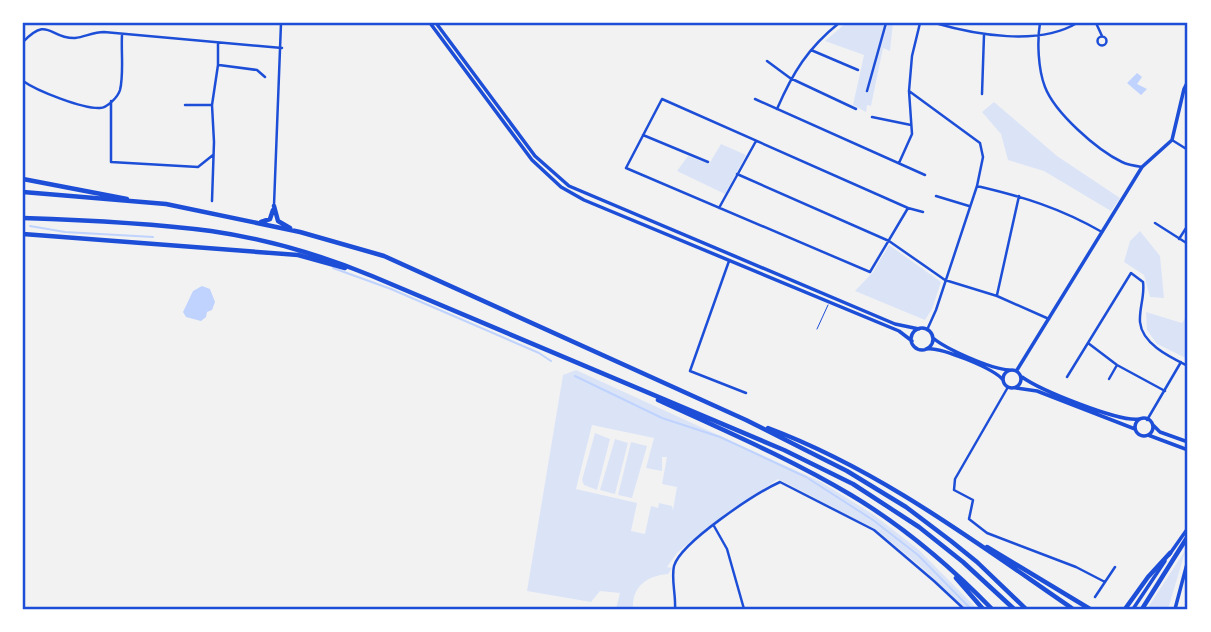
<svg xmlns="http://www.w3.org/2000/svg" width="1211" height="632" viewBox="0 0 1211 632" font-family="Inter,sans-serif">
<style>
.green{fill:#dbe4f7;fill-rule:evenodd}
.water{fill:#bfd3fe}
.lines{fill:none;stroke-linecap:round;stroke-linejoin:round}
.stream{stroke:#bfd3fe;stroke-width:2}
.service{stroke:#1d4ed8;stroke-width:1}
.minor{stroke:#1d4ed8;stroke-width:2.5}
.tertiary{stroke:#1d4ed8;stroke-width:3.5}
.primary{stroke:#1d4ed8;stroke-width:3.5}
.motorway{stroke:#1d4ed8;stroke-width:4.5}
.neatline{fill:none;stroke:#1d4ed8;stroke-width:2.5}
</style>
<rect width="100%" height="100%" fill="#f2f2f2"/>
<path class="green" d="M846,23H893L890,51L883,48L871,106L867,105L866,112L853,105L864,55L825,41Z
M994,102L1057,156L1120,198L1111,211L1044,171L1008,160L1001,134L982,112Z
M721,144L746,155L725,194L677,171L688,156L709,164Z
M1140,231L1160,256L1164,298L1150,297L1144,275L1124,262L1130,241Z
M889,245L941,282L932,309L925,320L855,291L873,272Z
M1146,312L1182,323L1188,314V359L1157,344L1147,330Z
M576,370L821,482L874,515L919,550L977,609H966L920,566L875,529L778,479L706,528L677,553L667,567L672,568L668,574C646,576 632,587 633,609H616L620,593L600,591L591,602L527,591L563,375ZM592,425L654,438L646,468L662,471V457H667L662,484L677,487L673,510L672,506L659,503L658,508L651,506L645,534L631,531L637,503L576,489Z
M595,433L610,439L597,490L584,485L582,480Z
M615,439L628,443L615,494L600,490Z
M631,442L647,446L632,498L618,495Z
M1186,549L1168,609H1147Z"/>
<path class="water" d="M1137,73L1142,77L1137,84L1147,89L1141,95L1127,83Z
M202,286L210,289L215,302L212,310L207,312L206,317L201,321L186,317L183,312L193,291Z"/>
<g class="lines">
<path class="stream" d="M30,226L65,232L153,237
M333,268L391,289L539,353L551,361
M575,376L662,418L720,437L806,477L873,520L918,555L971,609"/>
<path class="service" d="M817,329L828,305"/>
<path class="minor" d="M935,23C976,35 1039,46 1077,23
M1040,23C1037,41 1038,69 1045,87C1055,113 1097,150 1122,162C1128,165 1135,166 1142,167
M1096,23L1102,36
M1097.5 41a4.5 4.5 0 1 1 9 0a4.5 4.5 0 1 1-9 0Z
M23,42C49,15 49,39 75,38C85,37 93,32 104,32L282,48
M811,50L858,70
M767,61L790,78L856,109
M219,65L257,70L265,77
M23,81C37,91 83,109 100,108C107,108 118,97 120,90C124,74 121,52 122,35
M867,91L886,23
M909,91L980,143L983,157L977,186L936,310L927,330
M982,94L984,35
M755,99L925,175
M111,101V162L198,167L213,155
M185,105H212
M777,109C793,72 808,48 839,23
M872,117L911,125
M643,135L708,162
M1172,140L1188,150
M899,163L912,134L909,91L912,56L920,23
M737,174L889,241L945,280L997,296L1049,319
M977,186C1024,197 1060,208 1102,232
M936,196L969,206
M212,201L214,142L212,105L218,65V44
M274,205L281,23
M719,208L756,141
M908,208L870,272L626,168L662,99L908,208L923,212
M1155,223L1188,244
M1179,239L1188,225
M729,261L690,371L746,393
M997,295L1019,196
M1088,343L1117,365L1165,391
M1067,377L1131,273L1143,282C1145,296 1139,308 1140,322C1142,344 1170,357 1188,366
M1109,379L1117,365
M1008,387L955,479L954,490L973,500L969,519L987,533L1076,567L1105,582
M1147,420L1181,362
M714,526L727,549L744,609
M1095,597L1115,567
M675,609C676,595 671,579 674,566C681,542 756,493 780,482L874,530L934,581L964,609
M850,609H858"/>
<path class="tertiary" d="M430,23L532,160L561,187L584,200L899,331L912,341
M436,23L535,156L569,186L895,324L919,329
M911 339a11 11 0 1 1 22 0a11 11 0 1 1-22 0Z
M933,338C946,349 991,369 1009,370
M926,349C939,346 995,369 1003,380
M1003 379a9 9 0 1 1 18 0a9 9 0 1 1-18 0Z
M1017,370L1142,167L1172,140L1184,89L1188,81
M1022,377C1040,390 1118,422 1139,419
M1016,388L1037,391L1135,429
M1135 427a9 9 0 1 1 18 0a9 9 0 1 1-18 0Z
M1153,425L1160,432L1188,442
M1148,435L1188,450"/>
<path class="primary" d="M1169,555L1188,528
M1133,609L1165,561
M1175,609L1188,560"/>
<path class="motorway" d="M23,179L127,199
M23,192L166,204L300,232L384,256L746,420L847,471L906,507L951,541L977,562L1026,609
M274,206L278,221L290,228
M23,218C85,220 149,223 211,231C266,239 321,255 372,276L784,450L853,484L919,527L963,562L1014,609
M261,222L270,219L273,210
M23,234L298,255L345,268
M658,400C723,430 789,458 851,495C903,526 950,566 992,609
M768,428C880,470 975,542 1073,609
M987,547L1090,609
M956,578L983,609
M1125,609L1148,577L1170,553
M1142,609L1188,536"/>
</g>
<rect width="1211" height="632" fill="none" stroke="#ffffff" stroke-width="49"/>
<rect x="24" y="24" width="1162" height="584" class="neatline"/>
</svg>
